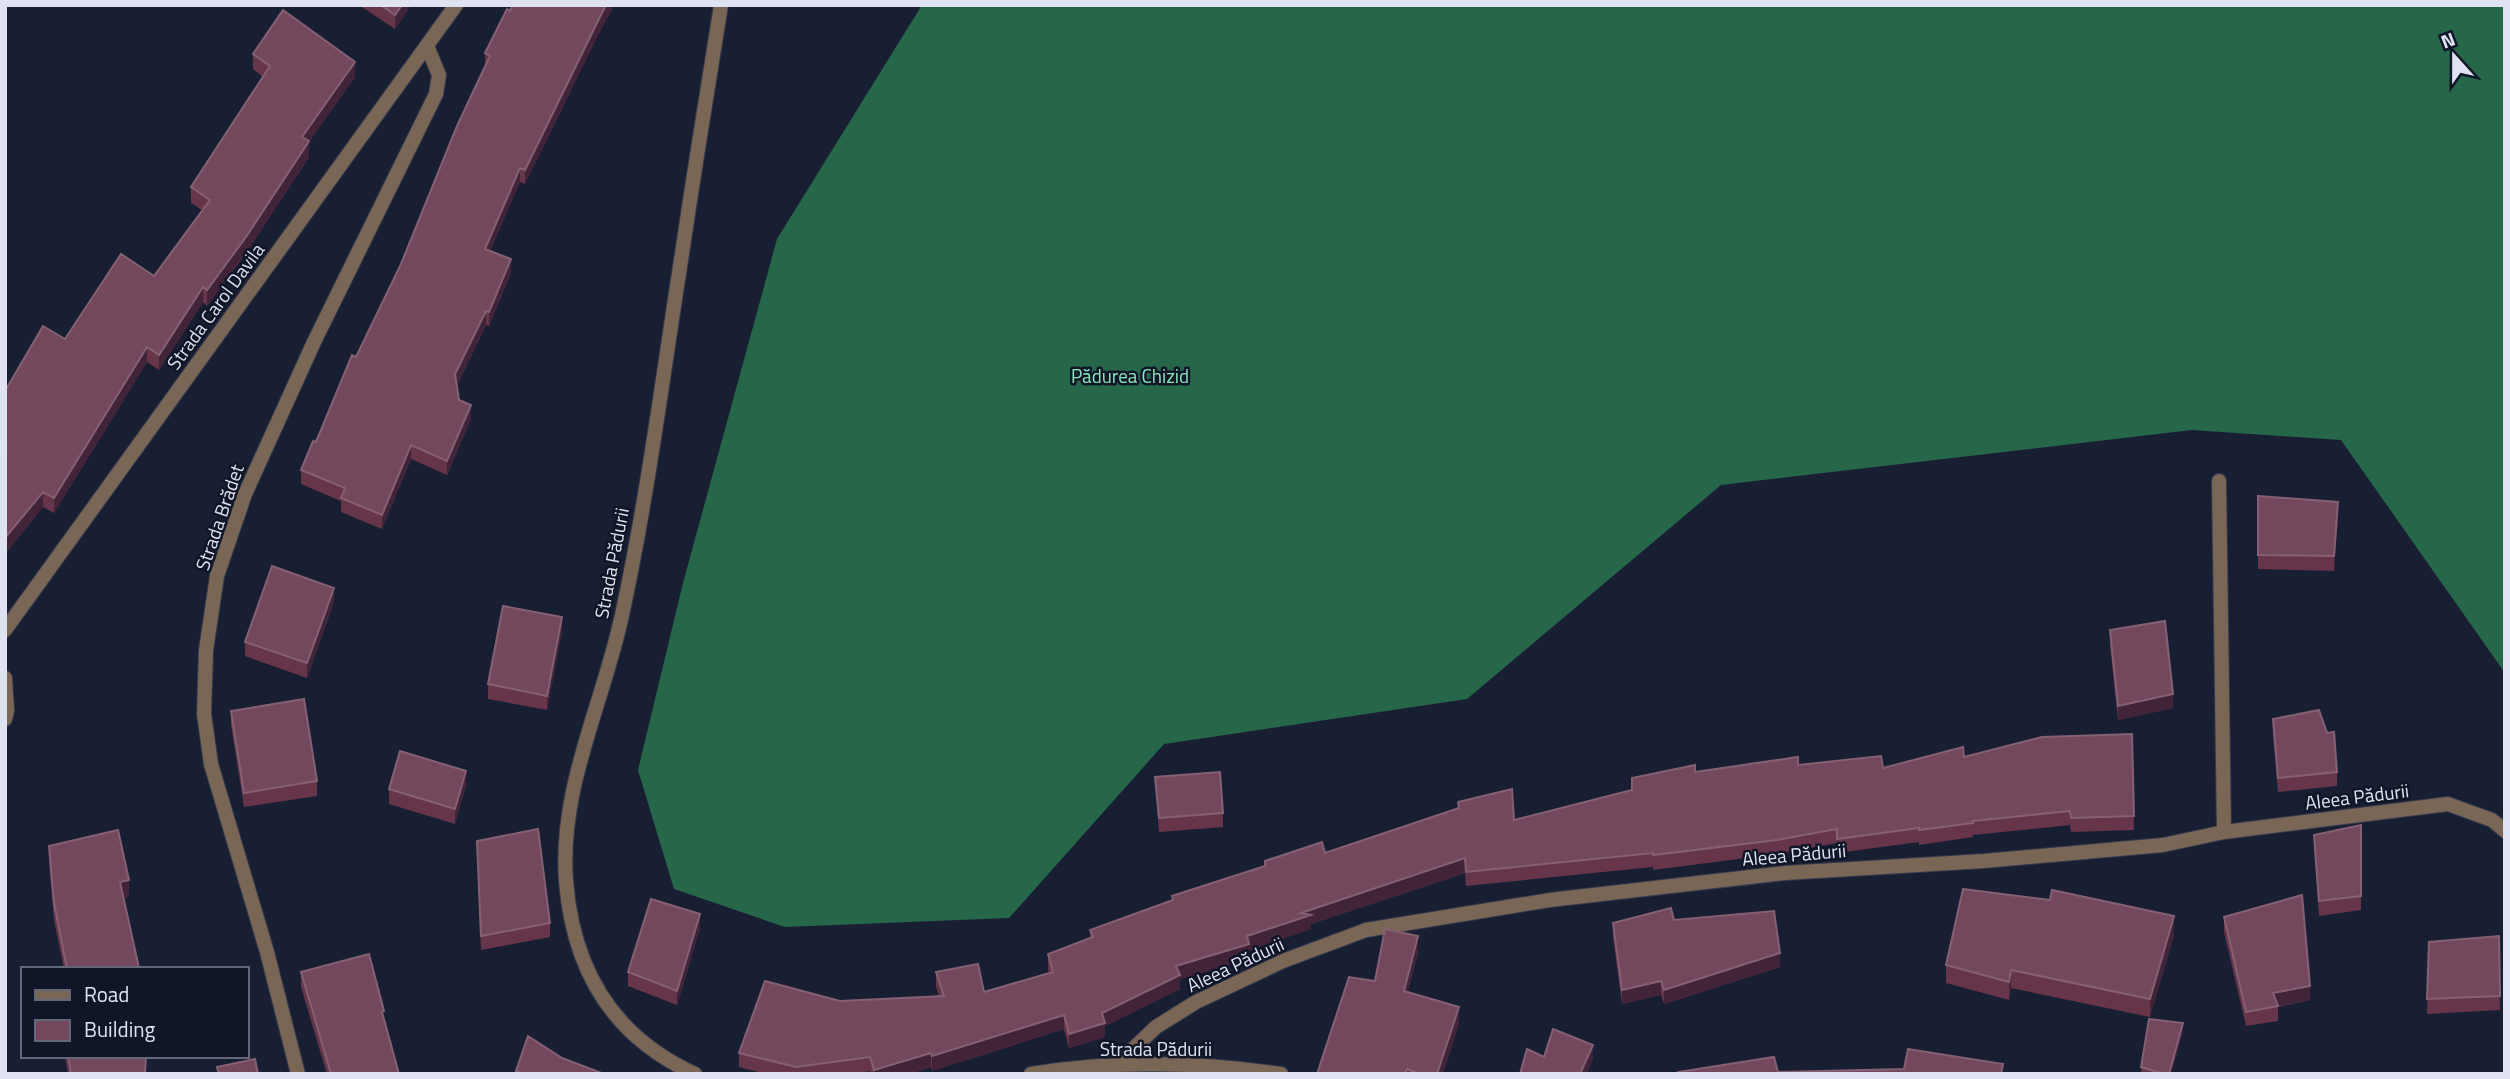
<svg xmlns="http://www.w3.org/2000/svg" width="2510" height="1079" viewBox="0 0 2510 1079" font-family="'Titillium Web',sans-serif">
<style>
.forest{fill:#26674a}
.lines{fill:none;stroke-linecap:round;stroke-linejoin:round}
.service-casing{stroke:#353a4e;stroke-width:16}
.minor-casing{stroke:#353a4e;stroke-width:16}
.service{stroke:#7a6655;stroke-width:14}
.minor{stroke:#7a6655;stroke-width:14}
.wall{fill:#67354a}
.shaded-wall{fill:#422439}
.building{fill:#74485c;stroke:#856073;stroke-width:2}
.labels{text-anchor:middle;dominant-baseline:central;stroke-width:5;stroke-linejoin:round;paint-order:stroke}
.street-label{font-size:19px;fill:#dfe3f1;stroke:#101628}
.park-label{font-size:19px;fill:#89e7b9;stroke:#101628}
</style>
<rect width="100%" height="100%" fill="#191f33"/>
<path class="forest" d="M922,5H2505V673L2341,440L2192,430L1721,485L1467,699L1164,744L1009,918L785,927L674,889L638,770L683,583L777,239Z"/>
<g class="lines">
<g class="service-casing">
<path id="service" d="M2219,481L2224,832"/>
</g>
<g class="minor-casing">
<path id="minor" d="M5,630L456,5
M5,678L7,711L5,719
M1116,1065L1156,1027L1196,1002L1283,961L1366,930L1550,900L1785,873L1984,861L2163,845L2224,832L2448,804L2492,820L2505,831
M298,1074L267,952L211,764L204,714L206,650L217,576L245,494L314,342L436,94L439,75L427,46
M695,1074C613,1037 573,970 566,881C559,788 603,704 622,615C648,495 663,374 682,254C694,171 708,88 721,5
M1031,1074C1114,1060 1199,1062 1281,1074"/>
</g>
<use href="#service" class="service"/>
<use href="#minor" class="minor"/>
</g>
<path class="wall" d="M359,5H411L395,29Z
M513,5H614L597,37L525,184L520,182L490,251L511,273L489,326L486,325L457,385L459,400L471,419L447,475L411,459L382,529L341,512V501L301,484V470L401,264L485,67V53Z
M253,54L355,77L309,142V157L246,253L207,306L203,302L159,370L147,362L54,513L43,507L5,554V391L65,339L154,276L202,210L191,203V187L263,77L253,69Z
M2258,496L2338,516L2334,571L2258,569Z
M334,602L307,678L245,656V642Z
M2110,630L2173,708L2118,720L2110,645Z
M562,631L547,710L488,699V684Z
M231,711L317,781V796L244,807L231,725Z
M2273,719L2337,772V786L2278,792L2273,733Z
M2132,734L2134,830L2071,832L2070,825L1973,835V837L1919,845V842L1837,853V843L1777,854L1653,870V867L1466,886L1465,873L1311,924V929L1249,950V959L1180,979V989L1105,1026V1037L1069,1048L1064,1029L932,1071L931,1067L909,1074H871L870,1071L852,1074H766L739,1067V1053L840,1001L939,996L936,987V972L984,992L1049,973L1048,969V954L1090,938V930L1172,900V896L1325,853L1458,808V802L1514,820L1632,790L1695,772L1798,765L1883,768Z
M1155,777L1223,813V827L1159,832Z
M466,785L455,824L389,804V789Z
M2361,825V910L2319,916L2314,849V835Z
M477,841L550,923V937L481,950Z
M49,846L129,897L124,898L139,969H64L54,920L49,862Z
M2224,917L2310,1000L2278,1007V1021L2246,1026L2224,932Z
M1674,920L1780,967L1664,1004L1661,995L1622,1004L1613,937V923Z
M700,928L677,1005L628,986V972Z
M2174,935L2150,1017L2011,988L2009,1000L1946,983V965Z
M2499,936L2500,1010L2427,1014L2429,942Z
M1418,953L1407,993L1459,1023L1443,1074H1317L1375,981Z
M301,972L399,1074H327L301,987Z
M2183,1030L2171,1074H2141V1067Z
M65,1056H146V1074H68Z"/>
<path class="shaded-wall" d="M402,5H411L395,29V15Z
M606,5H614L597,37L525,184V170L597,23Z
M355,62V77L309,142V157L246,253L207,306V290L302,137Z
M520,168V182L485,263V249Z
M511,259V273L489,326V312Z
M203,287V302L159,370V355Z
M486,311V325L455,388V374Z
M147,347V362L54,513V498Z
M471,405V419L447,475V461Z
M411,445V459L382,529V515Z
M43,492V507L5,554V538Z
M2338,502V516L2334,571V556Z
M334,588V602L307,678V663Z
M562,617V631L547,710V696Z
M2173,694V708L2118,720V706Z
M466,771V785L455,824V809Z
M1465,858V873L1311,924V929L1249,950V959L1180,979V989L1105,1026V1037L1069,1048V1034L1176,966L1301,913Z
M129,880V897L120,899V882Z
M700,914V928L677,1005V991Z
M2174,916V935L2150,1017V999Z
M1418,936V953L1404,1008V991Z
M1780,953V967L1664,1004V990Z
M2011,970V988L2009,1000V982Z
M1661,981V995L1622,1004V990Z
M2310,986V1000L2273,1007V993Z
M1459,1007V1023L1443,1074H1437Z
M1064,1015V1029L932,1071V1056Z
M2183,1023V1030L2171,1074H2169Z
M1593,1045V1059L1587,1074H1580Z
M931,1053V1067L909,1074H874V1070Z"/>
<path class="building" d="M381,5H402L395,15Z
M513,5H606L597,23L525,170L520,168L485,249L511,259L489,312L486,311L455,374L459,400L471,405L447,461L411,445L382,515L341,498L345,488L301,470L313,441L316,442L352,355L356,357L401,264L457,126L490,56L485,53L507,9L510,11Z
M283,10L355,62L302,137L309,141L246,237L207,290L203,287L159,355L147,347L54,498L43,492L5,538V450L7,448L5,447V391L43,326L65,339L121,254L154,276L210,200L191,187L270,66L253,54Z
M2258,496L2338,502L2334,556L2258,555Z
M272,566L334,588L307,663L245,642Z
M503,606L562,617L547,696L488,684Z
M2165,621L2173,694L2118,706L2110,630Z
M304,699L317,781L244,793L231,711Z
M2319,710L2327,733L2334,732L2337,772L2278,778L2273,719Z
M2132,734L2134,816L2071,818L2070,811L1972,821L1973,823L1919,830V828L1837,839V829L1777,840L1653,855V853L1466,872L1465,858L1301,913L1311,915L1247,936L1249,944L1176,966L1180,975L1102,1013L1105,1023L1069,1034L1064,1015L932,1056L931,1053L874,1070L870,1057L796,1067L739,1053L765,981L840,1001L944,996L936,972L978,964L984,992L1053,972L1048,954L1093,937L1090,930L1173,900L1172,896L1265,866V861L1322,842L1325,853L1459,808L1458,802L1512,789L1514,820L1632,790V778L1695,765V772L1798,757V765L1881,756L1883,768L1963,747L1964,757L2042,737Z
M400,751L466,771L455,809L389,789Z
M1220,772L1223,813L1159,818L1155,777Z
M2361,825V896L2319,901L2314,835Z
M538,829L550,923L481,936L477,841Z
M118,830L129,880L120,882L139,968L67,969L54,903L49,846Z
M1963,889L2050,900L2052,890L2174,916L2150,999L2011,970L2009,982L1946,965Z
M2302,895L2310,986L2273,993L2278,1006L2246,1012L2224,917Z
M651,899L700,914L677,991L628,972Z
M1671,908L1674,920L1774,911L1780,953L1664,990L1661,981L1622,990L1613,923Z
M1385,929L1418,936L1404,991L1459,1007L1437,1074H1420L1407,1069L1405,1074H1317L1349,977L1375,981Z
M2499,936L2500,996L2427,999L2429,942Z
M369,954L384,1011L382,1012L399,1074H331L301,972Z
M2149,1019L2183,1023L2169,1074H2164L2141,1067Z
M1553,1029L1593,1045L1580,1074H1520L1527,1049L1544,1057Z
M528,1036L562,1058L604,1074H523L516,1071Z
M1908,1049L2003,1064L2001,1074H1678V1072L1774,1057L1778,1072L1904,1069Z
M68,1056H146L145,1074H71Z
M255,1059L258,1074H219L217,1067Z"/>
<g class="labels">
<g class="street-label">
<text transform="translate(215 306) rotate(-54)">Strada Carol Davila</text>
<text transform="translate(219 517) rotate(-71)">Strada Brădet</text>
<text transform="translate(611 563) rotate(-79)">Strada Pădurii</text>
<text transform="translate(2357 796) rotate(-7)">Aleea Pădurii</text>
<text transform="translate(1794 854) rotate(-5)">Aleea Pădurii</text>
<text transform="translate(1235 964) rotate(-25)">Aleea Pădurii</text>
<text x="1156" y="1048">Strada Pădurii</text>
</g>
<g class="park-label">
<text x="1130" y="375">Pădurea Chizid</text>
</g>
</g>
<rect width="2510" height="1079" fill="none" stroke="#dfe3f1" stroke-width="14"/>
<rect x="21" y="967" width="228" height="91" fill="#101628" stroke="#636878" stroke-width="2"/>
<rect x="35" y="990" width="35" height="10" fill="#7a6655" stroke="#636878" stroke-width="2"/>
<text x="84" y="1002" font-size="21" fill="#dfe3f1">Road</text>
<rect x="35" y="1020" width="35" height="21" fill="#74485c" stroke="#636878" stroke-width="2"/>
<text x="84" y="1037" font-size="21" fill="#dfe3f1">Building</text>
<g transform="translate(2454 56) rotate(339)" stroke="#101628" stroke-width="5" paint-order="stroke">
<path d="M0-5L12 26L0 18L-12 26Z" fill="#dfe3f1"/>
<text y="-10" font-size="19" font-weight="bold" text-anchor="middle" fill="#dfe3f1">N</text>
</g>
</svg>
